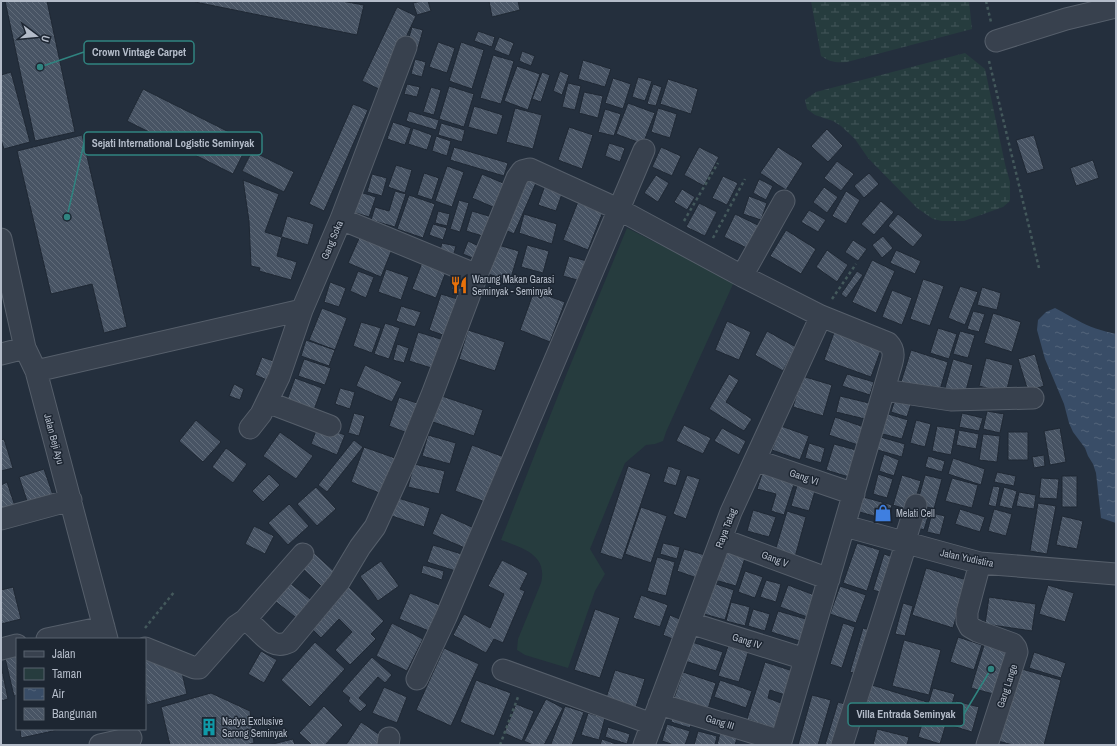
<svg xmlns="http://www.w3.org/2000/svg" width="1117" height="746" viewBox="0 0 1117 746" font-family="'Archivo Narrow',sans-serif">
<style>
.green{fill:#263c3e}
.wetland{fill:url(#wetland-marsh)}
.water{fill:url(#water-ripples)}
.building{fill:url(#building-back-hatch);stroke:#1f2834}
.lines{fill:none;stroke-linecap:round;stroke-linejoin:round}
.minor-casing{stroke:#565f6b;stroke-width:23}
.path{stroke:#44595c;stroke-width:2.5;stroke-dasharray:3 3;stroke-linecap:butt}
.minor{stroke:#38414e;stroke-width:21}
.labels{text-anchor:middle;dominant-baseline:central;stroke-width:3;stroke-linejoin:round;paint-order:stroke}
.street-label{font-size:10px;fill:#b4bcc9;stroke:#1d2632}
.poi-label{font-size:10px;fill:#b4bcc9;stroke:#1d2632;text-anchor:start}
.leader{fill:none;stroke:#308480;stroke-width:1.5}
.callout-dot{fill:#308480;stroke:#1d2632;stroke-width:1.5}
.callout{fill:#1d2632;stroke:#308480;stroke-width:1.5}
.callout-label{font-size:11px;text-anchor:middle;font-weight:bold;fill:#b4bcc9}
</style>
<defs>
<pattern id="wetland-marsh" width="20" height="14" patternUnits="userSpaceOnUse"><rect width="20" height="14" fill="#263c3e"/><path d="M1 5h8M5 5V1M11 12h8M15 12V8" fill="none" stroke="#435659"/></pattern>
<pattern id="water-ripples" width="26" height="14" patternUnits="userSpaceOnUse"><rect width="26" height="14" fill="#394d67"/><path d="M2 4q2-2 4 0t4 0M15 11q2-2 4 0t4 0" fill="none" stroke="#53657b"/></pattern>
<pattern id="building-back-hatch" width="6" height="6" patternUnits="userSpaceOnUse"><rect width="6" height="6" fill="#485464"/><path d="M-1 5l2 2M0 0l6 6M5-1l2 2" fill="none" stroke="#606b79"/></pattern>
</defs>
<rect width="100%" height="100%" fill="#242f3d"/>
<path class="green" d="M627,228L734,282L666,432L663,441L655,444L646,445L625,463L590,549L605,574L595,591L568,668L525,655L517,650L518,639L541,583C548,555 523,548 501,540L567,373Z"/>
<path class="wetland" d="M811,1H969L972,29L847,62C836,63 830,62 821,56Z
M965,53L985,69L1005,164L1010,182V201L1003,207L964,221H942L933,219L917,208L868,158L855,139L841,126L833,121L815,115L807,109L805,100L816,92Z"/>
<path class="water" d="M1055,308C1063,312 1069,316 1077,320C1089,327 1102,331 1116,334V523L1101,518L1096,473L1093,464L1088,456L1085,448L1073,432L1069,423L1064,404L1045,359L1037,330L1038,320L1046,312Z"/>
<path class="building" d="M5,1H47L75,132L35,141Z
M195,1H341L364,5L357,35L195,2Z
M422,1H428L431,11L417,15L413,3Z
M489,1H518L520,10L492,17Z
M397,7L416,16L381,90L362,81Z
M412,27L423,30L418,48L407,44Z
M478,31L495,37L492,47L474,41Z
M499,37L514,43L509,56L494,50Z
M438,42L455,48L447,73L429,67Z
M461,42L484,50L472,89L449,81Z
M522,51L535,56L531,66L519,61Z
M493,55L514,61L501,104L480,98Z
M415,59L426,62L422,77L411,74Z
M583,60L611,69L605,87L578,79Z
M517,66L540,74L528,110L504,101Z
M560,71L569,75L562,95L553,91Z
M11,72L30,142L4,149L1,140V75Z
M542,72L550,75L541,102L532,99Z
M638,77L652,81L645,101L632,97Z
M613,78L631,84L623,109L605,103Z
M668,79L698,89L691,114L660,104Z
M568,83L581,86L575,110L562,107Z
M407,84L420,87L417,97L404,94Z
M653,84L662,87L656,106L647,104Z
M449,86L474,94L464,127L439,119Z
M431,87L441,90L434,115L423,112Z
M143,89L249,142L233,174L127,121Z
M584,92L603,96L598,118L579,113Z
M628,103L655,113L643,144L616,134Z
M353,104L368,110L324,211L309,204Z
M474,106L503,115L497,135L468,127Z
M515,108L542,115L533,149L506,142Z
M658,108L677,114L670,138L651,132Z
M605,109L621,114L614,136L598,132Z
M409,111L439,120L436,130L406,121Z
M393,122L411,128L405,145L387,139Z
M441,123L465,130L462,142L438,135Z
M569,127L593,135L582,169L558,160Z
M413,128L432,135L427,150L408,144Z
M827,129L843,146L828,162L811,146Z
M82,135L127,327L104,333L92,284L51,294L17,151Z
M1034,135L1044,169L1027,174L1016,140Z
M436,136L451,141L447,156L432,151Z
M609,143L625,148L620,162L605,156Z
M454,147L508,163L504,176L450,160Z
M661,147L681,156L672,176L652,167Z
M699,147L719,157L704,186L684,175Z
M778,147L803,163L786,190L760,173Z
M252,151L294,172L284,192L242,171Z
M1093,160L1099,178L1076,186L1070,168Z
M837,161L854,174L841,191L824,178Z
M396,165L412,170L405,193L388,187Z
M447,166L464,172L452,207L435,201Z
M424,173L439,178L432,200L417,195Z
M869,173L879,184L864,198L854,186Z
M372,174L387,178L382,196L367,192Z
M482,174L510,186L500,210L472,198Z
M656,175L669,183L658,202L644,193Z
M723,176L738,183L727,205L712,198Z
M523,177L536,183L514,234L501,228Z
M759,179L773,186L766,200L753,193Z
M243,180L279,194L265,232L281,237L287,216L314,224L308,245L282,237L277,256L297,262L291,280L259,271L260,268L251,266L249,221Z
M545,185L563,191L556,211L538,205Z
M824,187L838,197L827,213L813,202Z
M682,189L695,197L687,210L674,202Z
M395,191L406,194L395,227L371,220L375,207L389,211Z
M846,191L860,200L846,224L832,216Z
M360,192L376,197L369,217L353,212Z
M409,195L435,204L423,238L397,229Z
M749,196L767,203L761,220L743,214Z
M579,199L604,209L588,250L563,240Z
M459,200L469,203L460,232L450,229Z
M881,201L894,212L874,235L861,224Z
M699,203L717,212L705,236L686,227Z
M809,210L826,220L818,232L801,222Z
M438,211L450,214L447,226L435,223Z
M472,211L492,217L486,237L466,231Z
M524,214L557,224L552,244L519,233Z
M735,214L762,227L751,250L724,237Z
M898,214L923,235L913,247L888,226Z
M433,224L447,228L443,240L429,235Z
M786,230L816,249L801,274L770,256Z
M361,234L393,247L381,277L348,263Z
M883,236L893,248L882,258L872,245Z
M853,240L867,249L858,261L845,252Z
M468,241L481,247L475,259L463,254Z
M442,243L456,246L453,257L439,254Z
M495,244L519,251L510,281L485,273Z
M527,245L549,251L543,273L521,267Z
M827,250L848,265L837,282L816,267Z
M896,250L921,261L915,274L890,263Z
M569,256L594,263L588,283L563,276Z
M423,260L447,269L436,298L412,289Z
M872,260L895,271L876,313L852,302Z
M386,269L409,277L401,300L378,292Z
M358,271L374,277L366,298L350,291Z
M857,271L863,275L846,298L841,294Z
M456,277L468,281L463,294L451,289Z
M923,279L944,286L930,326L910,319Z
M330,282L346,288L339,307L324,302Z
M960,286L978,292L965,325L948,318Z
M982,287L1001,293L997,310L977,305Z
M892,290L912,298L902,325L882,317Z
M534,291L565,302L550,342L520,330Z
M441,294L464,301L451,338L429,330Z
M401,306L421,312L415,327L396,321Z
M322,308L347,318L335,350L309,340Z
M973,311L985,314L979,332L967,329Z
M993,313L1021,322L1012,352L984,343Z
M727,321L751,332L739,360L715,350Z
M361,322L381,328L372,353L353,346Z
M385,323L400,328L389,359L374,354Z
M938,328L957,334L949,359L930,353Z
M468,330L505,342L495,371L459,359Z
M835,330L882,347L871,377L824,360Z
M767,331L796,347L783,371L755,355Z
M960,331L975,335L968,358L953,354Z
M418,332L447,341L438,370L409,361Z
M306,340L335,350L329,366L301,356Z
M397,344L409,348L404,363L393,360Z
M911,350L948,362L938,397L900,385Z
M1035,354L1044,386L1028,391L1018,359Z
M262,357L279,363L272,382L255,375Z
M986,358L1013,365L1006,393L979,386Z
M304,359L331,368L325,385L298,376Z
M953,359L973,365L965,394L945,388Z
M365,365L402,382L392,402L356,386Z
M729,374L739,380L726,402L752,419L744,431L709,409Z
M847,374L874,382L870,395L842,386Z
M802,376L832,385L823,416L793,407Z
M295,378L322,388L314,410L287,400Z
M234,384L244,389L240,400L229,396Z
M340,388L355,392L350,409L335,404Z
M897,393L913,398L907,417L891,412Z
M439,395L483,410L474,436L430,421Z
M840,396L869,403L865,419L836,412Z
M399,397L420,404L410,434L389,426Z
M987,411L1004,414L1000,433L983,429Z
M354,413L365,416L359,436L348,433Z
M885,413L908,420L902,439L879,433Z
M962,413L983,418L979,431L959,427Z
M835,417L864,427L858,445L829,435Z
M196,420L221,442L203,462L179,441Z
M916,420L931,424L925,447L910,443Z
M318,425L345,435L337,455L311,444Z
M684,425L711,438L703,454L676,441Z
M781,426L809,436L800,460L772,450Z
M937,426L956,429L951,455L932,451Z
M722,428L746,441L739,455L714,441Z
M1060,428L1066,462L1050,465L1044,431Z
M959,430L979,434L976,449L956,445Z
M280,432L313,456L296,479L263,456Z
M1008,432H1028V460H1008Z
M983,434L1000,436L997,462L979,460Z
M428,435L456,443L450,464L422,456Z
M877,436L905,444L902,457L874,449Z
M4,439L13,468L1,471V440Z
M354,440L363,447L327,492L318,485Z
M809,443L825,448L821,463L805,458Z
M834,444L856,450L849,477L826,470Z
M472,445L504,457L488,503L455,491Z
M364,447L395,458L382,494L351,482Z
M226,448L247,464L233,483L212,467Z
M884,454L899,460L894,476L879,471Z
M1044,455L1045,466L1034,468L1032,457Z
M928,456L945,461L942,472L925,467Z
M953,458L985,469L981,485L948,474Z
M414,464L445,471L439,494L408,487Z
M628,466L651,474L622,560L600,553Z
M668,466L681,470L676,486L663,482Z
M44,469L53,495L28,504L19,477Z
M763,471L795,481L784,515L771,511L776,494L757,489Z
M997,472L1016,476L1014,486L994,482Z
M269,474L280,485L263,502L252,491Z
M878,474L893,479L887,498L873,494Z
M687,475L700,479L686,519L673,514Z
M902,475L921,481L912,511L893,505Z
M925,475L942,479L934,509L917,504Z
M1062,476H1077V507H1062Z
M952,478L978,485L972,508L945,501Z
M1041,478L1059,479L1057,499L1039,498Z
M7,482L15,506L1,511V485Z
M798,482L816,488L809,511L791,506Z
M993,486L1000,487L996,507L988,505Z
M316,487L336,509L317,526L297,504Z
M1004,487L1017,491L1012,509L999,506Z
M1019,492L1036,495L1034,509L1016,506Z
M860,496L892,505L888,520L856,511Z
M395,497L430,508L424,527L389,515Z
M1038,503L1056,506L1047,554L1030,551Z
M289,504L309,526L288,545L268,523Z
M641,507L667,516L651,563L625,554Z
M915,509L929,513L924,530L910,525Z
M960,509L985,517L980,532L955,524Z
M994,509L1012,514L1006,536L988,531Z
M753,510L776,517L769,537L747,531Z
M787,511L806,517L795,557L775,551Z
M441,513L474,528L465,548L432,534Z
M932,513L945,516L940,535L927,532Z
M1062,516L1083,521L1077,549L1056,545Z
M254,526L274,536L265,554L245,544Z
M663,543L680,547L677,559L660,554Z
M857,543L880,550L867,591L843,583Z
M433,545L468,556L462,573L427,562Z
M726,548L746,555L736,586L715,580Z
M684,549L705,555L697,578L677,571Z
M311,550L337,574L323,588L298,564Z
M884,554L900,559L889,595L873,590Z
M657,557L675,562L666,596L647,591Z
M502,560L528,573L520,589L525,591L503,643L494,639L486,653L453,635L464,614L490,628L504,594L488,586Z
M381,561L399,586L378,601L360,576Z
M423,565L444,571L442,580L421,573Z
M926,568L967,580L953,628L912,615Z
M745,571L763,577L755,598L738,592Z
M285,579L314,602L299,620L271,598Z
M766,580L781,584L776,602L760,597Z
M713,583L734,590L725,620L704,614Z
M346,584L384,621L371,634L376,639L350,665L335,650L352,632L339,619L321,638L310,627Z
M788,585L817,596L810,618L780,607Z
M1048,585L1074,593L1065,622L1039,614Z
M840,586L866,595L856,623L830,614Z
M13,587L21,619L1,624V590Z
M410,593L440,605L429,631L399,619Z
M641,595L668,605L660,627L633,618Z
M989,597L1036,604L1032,631L985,624Z
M731,602L750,607L745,626L726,621Z
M903,603L913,606L905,636L895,634Z
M595,609L620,618L600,678L574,670Z
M753,609L770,614L765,631L748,626Z
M778,611L813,621L806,643L771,632Z
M670,615L687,622L680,642L663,635Z
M392,623L423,639L407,671L376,656Z
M843,623L855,627L842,668L830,664Z
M863,628L874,631L861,675L850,672Z
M958,637L982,645L974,670L950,662Z
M904,640L941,650L929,695L892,686Z
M315,642L345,669L310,707L281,680Z
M692,642L723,652L716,671L685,661Z
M985,642L1011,650L997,695L971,688Z
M729,643L749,650L739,682L718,676Z
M444,648L479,664L451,726L416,710Z
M261,651L277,660L264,683L248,674Z
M1034,652L1066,663L1061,678L1029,668Z
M17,655V695L14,696L5,658Z
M372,657L392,675L385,683L378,677L359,698L367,705L360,712L348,701L350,698L342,691Z
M145,659L182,673L187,694L147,705L145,687Z
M765,662L793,671L785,695L770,690L768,698L786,705L777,729L747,719Z
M1,665L8,699L1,701Z
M1018,668L1061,680L1044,745H1013L998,741Z
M615,670L645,679L636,707L606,698Z
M683,672L716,683L708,709L674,698Z
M476,680L511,693L494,736L460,722Z
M720,680L752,691L746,708L714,697Z
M872,685L927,702L920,726L865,709Z
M384,687L407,697L397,723L372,713Z
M933,688L955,694L940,744L918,737Z
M211,693L250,711L254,743L246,745H170L161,707Z
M812,695L831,700L818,745H798Z
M546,699L563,708L544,745H533L524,741Z
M956,701L979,707L972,732L949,725Z
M838,702L851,706L839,745H825Z
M516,704L534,711L522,741L504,733Z
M324,706L343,725L325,745H312L299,733Z
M565,706L584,712L572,745H554L551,744Z
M588,713L605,718L599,740L581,735Z
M673,713L693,719L690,728L671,722Z
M361,722L389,741L386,745H346Z
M667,724L690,731L685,745H674L662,741Z
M608,727L630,734L627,744L605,737Z
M20,729H62L21,738Z
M877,729L909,737L907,745H873Z
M698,731L717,736L715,745H694Z
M720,733L737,738L735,745H717Z
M293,739L295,745H269Z
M602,739L619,745H600Z"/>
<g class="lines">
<g class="minor-casing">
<path id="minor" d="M996,41L1066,19L1116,7
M341,219L477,275
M1,239L25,348L36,371L107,639
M742,276L784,201
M1,354L25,348
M36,371L302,310
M884,390L951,400L1033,398
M267,402L330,426
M250,428L261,414L279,377L302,310L341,219L406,47
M755,460L854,494
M1,519L71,500
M845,526L980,563L1116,574
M721,539L829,579
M904,543L916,505
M980,563L967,612V621L970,627L977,631L1013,644L1016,648L1017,652L987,745
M245,620L303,554
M690,623L805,659
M47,639L104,627
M145,648L195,668H199L236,626L245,620C261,628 269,652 289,642L339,582L360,547L375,527L406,459L433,392L477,275L517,178L522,171L530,169L620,210L742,276L821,316L888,343C896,351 893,359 890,369L780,745
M1,649L17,645
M503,670L652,724
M417,679L446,617L644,150
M659,704L781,741
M100,745L131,738
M388,745L389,738
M644,745L731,512L821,316
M842,745L906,544"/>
</g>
<path class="path" d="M986,1L991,22
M989,61L1039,268
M684,221L718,163
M713,238L745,179
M832,299L856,264
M145,628L175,591
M500,745L518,697"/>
<use href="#minor" class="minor"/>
</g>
<defs>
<g id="restaurant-bare" transform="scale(1.38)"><path d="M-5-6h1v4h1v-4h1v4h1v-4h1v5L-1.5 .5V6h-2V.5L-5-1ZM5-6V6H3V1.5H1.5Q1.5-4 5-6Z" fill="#e8710a" stroke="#1d2632" stroke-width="2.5" paint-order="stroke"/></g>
<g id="shop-bare" transform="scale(1.38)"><path d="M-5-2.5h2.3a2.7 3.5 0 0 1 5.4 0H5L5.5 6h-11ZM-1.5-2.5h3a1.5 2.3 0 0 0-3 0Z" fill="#3f7fe0" stroke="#1d2632" stroke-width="2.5" paint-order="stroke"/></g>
<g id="building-bare" transform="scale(1.38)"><path d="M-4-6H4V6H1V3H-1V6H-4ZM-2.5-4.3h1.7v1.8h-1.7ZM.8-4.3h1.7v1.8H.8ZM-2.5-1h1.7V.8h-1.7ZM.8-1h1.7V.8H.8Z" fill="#0f9aa8" stroke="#1d2632" stroke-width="2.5" paint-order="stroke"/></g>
</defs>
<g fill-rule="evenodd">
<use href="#restaurant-bare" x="459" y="285"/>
<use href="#shop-bare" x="883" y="513"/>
<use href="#building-bare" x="209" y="727"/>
</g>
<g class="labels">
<g class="street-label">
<text transform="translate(332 240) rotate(-67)">Gang Soka</text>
<text transform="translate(54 439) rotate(75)">Jalan Beji Ayu</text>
<text transform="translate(804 477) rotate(19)">Gang VI</text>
<text transform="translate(726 528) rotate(-69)">Raya Tatag</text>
<text transform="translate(967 558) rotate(12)">Jalan Yudistira</text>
<text transform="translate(775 559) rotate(21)">Gang V</text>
<text transform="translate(747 641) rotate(18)">Gang IV</text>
<text transform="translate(1007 686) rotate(-72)">Gang Lange</text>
<text transform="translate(720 722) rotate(17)">Gang III</text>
</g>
<g class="poi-label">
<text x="472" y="279">Warung Makan Garasi<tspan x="472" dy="12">Seminyak - Seminyak</tspan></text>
<text x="896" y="513">Melati Cell</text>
<text x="222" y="721">Nadya Exclusive<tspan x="222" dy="12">Sarong Seminyak</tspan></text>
</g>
</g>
<path class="leader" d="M40 67L84 52M67 217L84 143M991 669L964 714"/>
<g class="callout-dot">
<circle cx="40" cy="67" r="4"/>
<circle cx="67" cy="217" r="4"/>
<circle cx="991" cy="669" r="4"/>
</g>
<g class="callout">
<rect x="84" y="41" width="110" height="23" rx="4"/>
<rect x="84" y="132" width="178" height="23" rx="4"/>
<rect x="848" y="703" width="116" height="23" rx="4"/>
</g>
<g class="callout-label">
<text x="139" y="56">Crown Vintage Carpet</text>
<text x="173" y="147">Sejati International Logistic Seminyak</text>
<text x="906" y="718">Villa Entrada Seminyak</text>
</g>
<rect width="1117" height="746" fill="none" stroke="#b4bcc9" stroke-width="4"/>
<rect x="16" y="638" width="130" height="92" fill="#1d2632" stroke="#59626e"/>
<rect x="24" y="651" width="20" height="6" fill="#38414e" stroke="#59626e"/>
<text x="52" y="658" font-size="12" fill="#b4bcc9">Jalan</text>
<rect x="24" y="668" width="20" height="12" fill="#263c3e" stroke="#59626e"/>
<text x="52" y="678" font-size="12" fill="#b4bcc9">Taman</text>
<rect x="24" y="688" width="20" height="12" fill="url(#water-ripples)" stroke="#59626e"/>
<text x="52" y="698" font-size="12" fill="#b4bcc9">Air</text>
<rect x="24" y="708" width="20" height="12" fill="url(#building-back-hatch)" stroke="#59626e"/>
<text x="52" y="718" font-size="12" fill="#b4bcc9">Bangunan</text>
<g transform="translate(36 36) rotate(106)" stroke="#1d2632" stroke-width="3" paint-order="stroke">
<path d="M0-3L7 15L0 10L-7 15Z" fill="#b4bcc9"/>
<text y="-6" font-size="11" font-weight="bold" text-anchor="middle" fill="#b4bcc9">U</text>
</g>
</svg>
